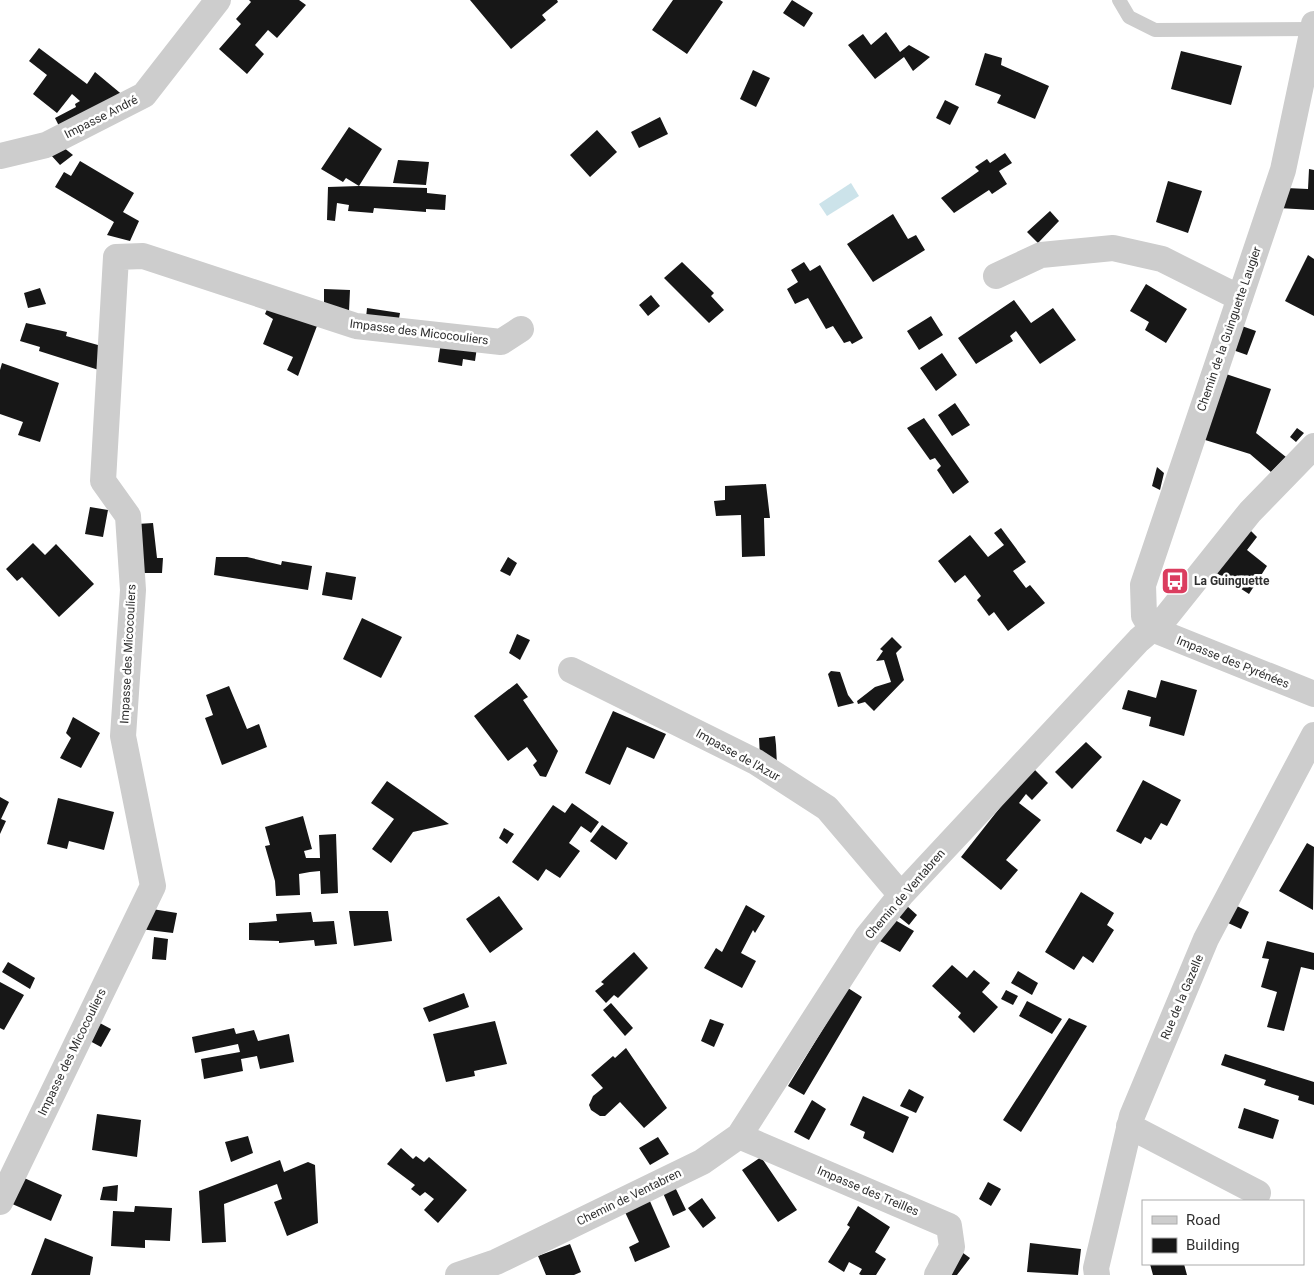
<svg xmlns="http://www.w3.org/2000/svg" width="1314" height="1275" viewBox="0 0 1314 1275" font-family="Roboto,sans-serif">
<style>
.water{fill:#cce3ea}
.building{fill:#171717}
.lines{fill:none;stroke-linecap:round;stroke-linejoin:round}
.lane{stroke:#cdcdcd;stroke-width:14}
.street{stroke:#cdcdcd;stroke-width:26}
.labels{text-anchor:middle;dominant-baseline:central;stroke-width:5;stroke-linejoin:round;paint-order:stroke}
.street-label{font-size:12px;fill:#303030;stroke:#fff}
.poi-label{font-size:12px;font-weight:bold;fill:#303030;stroke:#fff;text-anchor:start}
</style>
<rect width="100%" height="100%" fill="#fff"/>
<path class="water" d="M851,183L859,196L827,216L819,204Z"/>
<path class="building" d="M249,0H299L306,5L277,38L268,30L255,45L264,54L247,74L219,49L241,24L236,19L251,2Z
M470,0H557L558,2L542,15L546,20L511,49Z
M673,0H720L723,2L687,54L652,30Z
M792,0L813,13L804,27L783,13Z
M886,32L900,52L909,45L930,57L913,71L904,57L875,79L848,45L863,34L871,45Z
M39,48L87,84L95,72L125,97L63,134L55,118L76,107L75,104L80,101L72,94L57,113L33,94L47,75L29,61Z
M1181,51L1242,66L1231,105L1171,89Z
M985,53L1002,58L1001,65L1049,86L1035,119L997,103L1001,95L975,85Z
M753,70L770,78L756,107L740,99Z
M945,100L959,107L950,125L936,118Z
M660,117L668,134L639,148L631,132Z
M349,127L382,149L359,186L427,188V193L446,195L445,210L426,209V212L374,208L373,213L348,211L349,205L337,203L335,221L327,220L328,187L359,186L346,178L343,182L321,169Z
M597,130L617,152L590,177L570,155Z
M63,147L73,155L60,165L50,154Z
M1005,153L1012,163L999,171L1007,184L992,194L989,190L954,213L941,198L979,171L975,167L987,159L990,163Z
M398,160L429,162L426,185L393,183Z
M80,161L134,193L123,212L139,221L130,241L107,235L114,222L55,187L64,172L71,176Z
M1309,169L1314,170V210L1278,208L1286,188L1308,189Z
M1168,181L1202,191L1188,233L1156,222Z
M1050,211L1059,221L1038,243L1027,232Z
M893,214L908,239L916,235L925,250L873,282L847,244Z
M1308,255L1314,259V316L1285,301Z
M682,262L714,293L711,296L724,310L709,323L664,278Z
M804,262L810,271L820,265L863,338L852,344L850,341L844,343L833,326L826,329L808,298L795,304L787,289L798,282L791,270Z
M1146,284L1187,309L1166,343L1145,330L1149,322L1130,311Z
M40,288L46,304L28,308L24,293Z
M324,289L350,290L349,311L324,310Z
M651,295L660,306L648,316L639,305Z
M1014,300L1031,323L1053,308L1076,340L1040,364L1016,331L1010,336L1013,341L976,364L958,338Z
M268,307L317,326L298,376L287,370L293,357L263,344L273,319L265,314Z
M367,308L400,313L398,324L366,318Z
M931,316L943,335L919,350L907,331Z
M26,323L67,332L66,336L105,347L102,371L39,351L40,347L20,341Z
M1239,325L1256,331L1247,355L1230,349Z
M441,342L477,347L475,361L463,359L462,366L438,362Z
M942,353L957,375L936,391L920,368Z
M2,363L59,383L40,442L18,435L23,422L0,414V370Z
M1223,373L1271,389L1256,433L1286,457L1271,472L1250,454L1202,439Z
M955,403L970,425L952,436L938,415Z
M924,418L969,482L953,494L937,470L941,466L935,458L930,460L907,428Z
M1297,428L1304,433L1296,442L1290,437Z
M1157,467L1164,473L1160,490L1152,486Z
M766,484L770,518H764L765,556L742,557L741,515L716,516L714,501L725,500V486Z
M90,507L108,510L103,537L85,534Z
M153,523L157,558H163L162,573H142L137,524Z
M1001,528L1026,562L1013,571L1026,588L1030,585L1045,603L1008,631L994,612L989,616L977,600L981,596L965,575L955,583L938,561L970,535L988,557L1004,545L994,533Z
M1249,529L1257,537L1247,550L1267,566L1249,594L1215,572Z
M33,543L45,555L56,544L94,584L59,617L22,577L17,581L6,569Z
M216,557H247L281,565L282,561L312,566L308,590L214,575Z
M508,557L517,563L510,576L500,571Z
M326,572L356,577L352,600L322,595Z
M362,618L402,637L381,678L343,659Z
M517,634L530,640L520,660L509,653Z
M892,637L902,647L896,653L904,680L874,711L865,702L858,704L857,701L875,687L891,682L884,660L876,661L883,651L880,649Z
M831,671L840,672L848,695L854,703L838,707L828,674Z
M1161,680L1197,690L1184,736L1149,726L1151,717L1122,709L1128,690L1156,698Z
M517,683L528,697L523,700L558,751L546,777L540,776L533,765L537,761L527,747L508,761L474,716Z
M229,686L247,729L259,724L267,747L222,765L205,718L213,715L206,695Z
M613,711L666,734L654,759L627,747L610,785L585,773Z
M73,717L100,733L81,768L60,758L71,738L66,733Z
M775,736L776,745L777,765L760,757L759,738Z
M1086,742L1102,757L1072,789L1055,772Z
M1032,767L1048,783L1032,800L1026,794L1019,803L1041,820L1006,860L1018,870L1001,890L961,857Z
M1143,780L1181,800L1167,826L1161,823L1151,840L1145,837L1141,844L1116,831Z
M387,781L449,824L413,832L391,863L372,849L394,819L371,803Z
M0,797L9,802L1,819L6,821L0,834Z
M58,798L114,812L104,850L69,841L67,849L47,844Z
M572,803L599,822L591,833L581,826L569,843L580,851L560,878L546,869L538,881L512,862L553,805L565,813Z
M303,816L312,849L304,851L306,858H320L319,835L336,834L338,893L321,894L320,871L310,872L299,874L300,895L276,896L275,881L265,846L270,845L265,827Z
M602,825L628,843L616,860L590,841Z
M504,828L514,834L507,844L499,838Z
M1307,843L1314,847L1313,910L1279,891Z
M1081,892L1114,913L1107,925L1114,930L1093,963L1083,956L1074,970L1045,952Z
M499,896L523,929L490,953L466,919Z
M746,905L765,916L755,933L753,930L741,953L756,961L742,988L704,968L716,948L722,952Z
M1235,905L1249,912L1241,929L1226,922Z
M907,906L917,915L909,925L898,916Z
M152,909L177,913L173,933L140,929Z
M349,911H388L392,941L354,946Z
M311,912L313,922L334,921L337,944L315,946L314,940L279,943V941L249,940V923L277,921L276,914Z
M895,920L914,931L900,952L878,940Z
M154,937L168,939L166,960L152,959Z
M1267,941L1314,953V970L1301,967L1284,1031L1267,1027L1277,992L1261,987L1269,959L1262,958Z
M634,952L648,968L618,998L614,995L606,1003L595,991L604,984L601,982Z
M8,962L35,978L30,989L2,972Z
M952,965L967,978L974,970L990,983L982,992L998,1007L974,1033L958,1017L961,1013L932,986Z
M1018,971L1038,983L1032,995L1011,983Z
M0,982L24,995L4,1030L0,1028Z
M848,988L862,997L804,1095L788,1086Z
M1006,990L1018,996L1013,1005L1001,999Z
M464,993L469,1007L429,1022L423,1008Z
M1027,1001L1062,1019L1052,1034L1019,1016Z
M611,1003L633,1028L625,1036L603,1010Z
M1069,1018L1087,1026L1021,1132L1003,1120Z
M710,1019L724,1024L714,1047L701,1041Z
M495,1021L507,1064L474,1071L475,1076L446,1082L433,1034Z
M98,1022L111,1029L101,1047L88,1040Z
M234,1028L236,1034L254,1030L258,1041L289,1034L294,1062L260,1069L257,1056L241,1059L243,1071L204,1079L201,1059L240,1052L238,1044L195,1053L192,1037Z
M626,1048L667,1108L644,1128L620,1102L605,1116H600L591,1110L589,1105L593,1096L603,1088L591,1075L613,1056L615,1058Z
M1225,1054L1314,1082V1105L1298,1100L1299,1096L1264,1085L1266,1080L1221,1065Z
M909,1089L924,1097L916,1113L900,1106Z
M863,1096L909,1117L893,1153L863,1138L865,1132L850,1125Z
M812,1100L826,1109L809,1140L794,1132Z
M1244,1108L1279,1120L1273,1139L1238,1128Z
M97,1114L141,1120L137,1157L92,1150Z
M248,1136L253,1153L231,1162L225,1142Z
M658,1137L669,1154L650,1165L639,1148Z
M401,1148L413,1159L416,1156L424,1162L429,1157L467,1190L438,1223L424,1210L434,1199L425,1192L420,1196L411,1189L415,1185L387,1164Z
M761,1157L797,1210L778,1222L742,1170Z
M280,1160L284,1172L308,1162L315,1165L318,1223L287,1236L274,1202L282,1199L277,1184L224,1204L226,1242L202,1243L199,1191Z
M22,1177L62,1195L51,1221L10,1203Z
M988,1182L1001,1189L991,1206L979,1199Z
M118,1185L117,1201L100,1200L103,1187Z
M675,1187L686,1210L673,1216L663,1193Z
M702,1198L716,1218L703,1228L688,1208Z
M649,1199L670,1247L635,1262L629,1247L639,1242L624,1210Z
M135,1206L172,1208L170,1241L145,1240V1248L111,1246L113,1211L134,1212Z
M858,1206L890,1227L875,1252L886,1259L876,1275H861L859,1274L862,1269L849,1262L844,1272L828,1262L850,1227L847,1225Z
M45,1238L93,1257L90,1275H31Z
M1030,1243L1081,1249L1078,1275L1027,1272Z
M570,1244L581,1272L574,1275H546L538,1256Z
M959,1250L970,1258L957,1275H948Z
M1150,1264H1184L1187,1275H1153Z"/>
<g class="lines">
<path class="lane" d="M1119,0L1129,17L1155,30L1313,29"/>
<path class="street" d="M0,156L46,145L144,95L218,0
M996,276L1041,255L1113,248L1162,259L1240,298
M1152,629L1144,616L1143,585L1283,170L1314,24
M1152,629L1314,694
M571,670L756,762L827,808L901,895
M1129,1126L1258,1193
M739,1136L949,1226L952,1247L937,1275
M0,1202L153,886L123,736L133,590L128,516L103,481L116,257L143,256L356,326L501,342L521,329
M458,1275L496,1262L702,1162L739,1136L867,937L901,895L1139,640L1166,617L1250,512L1314,446
M1097,1275L1096,1268L1132,1116L1206,939L1314,735"/>
</g>
<defs>
<g id="bus-square" transform="scale(1.4375)"><rect x="-9" y="-9" width="18" height="18" rx="4" fill="#db3d5f" stroke="#fff"/><path d="M-5-6H5V4H4V6H2V4H-2V6H-4V4H-5ZM-3.5-4V0h7V-4ZM-3.5 1.2v1.5H-2V1.2ZM2 1.2v1.5H3.5V1.2Z" fill="#fff"/></g>
</defs>
<g fill-rule="evenodd">
<use href="#bus-square" x="1175" y="581"/>
</g>
<g class="labels">
<g class="street-label">
<text transform="translate(101 117) rotate(-27)">Impasse André</text>
<text transform="translate(1229 329) rotate(-71)">Chemin de la Guinguette Laugier</text>
<text transform="translate(419 332) rotate(7)">Impasse des Micocouliers</text>
<text transform="translate(128 654) rotate(-87)">Impasse des Micocouliers</text>
<text transform="translate(1233 662) rotate(22)">Impasse des Pyrénées</text>
<text transform="translate(738 755) rotate(29)">Impasse de l'Azur</text>
<text transform="translate(905 894) rotate(-49)">Chemin de Ventabren</text>
<text transform="translate(1182 997) rotate(-67)">Rue de la Gazelle</text>
<text transform="translate(72 1052) rotate(-64)">Impasse des Micocouliers</text>
<text transform="translate(868 1191) rotate(23)">Impasse des Treilles</text>
<text transform="translate(629 1197) rotate(-26)">Chemin de Ventabren</text>
</g>
<g class="poi-label">
<text x="1194" y="581">La Guinguette</text>
</g>
</g>
<rect x="1142" y="1200" width="162" height="65" fill="#ffffff" stroke="#acacac"/>
<rect x="1152" y="1216" width="25" height="8" fill="#cdcdcd" stroke="#acacac"/>
<text x="1186" y="1225" font-size="15" fill="#303030">Road</text>
<rect x="1152" y="1238" width="25" height="15" fill="#171717" stroke="#acacac"/>
<text x="1186" y="1250" font-size="15" fill="#303030">Building</text>
</svg>
